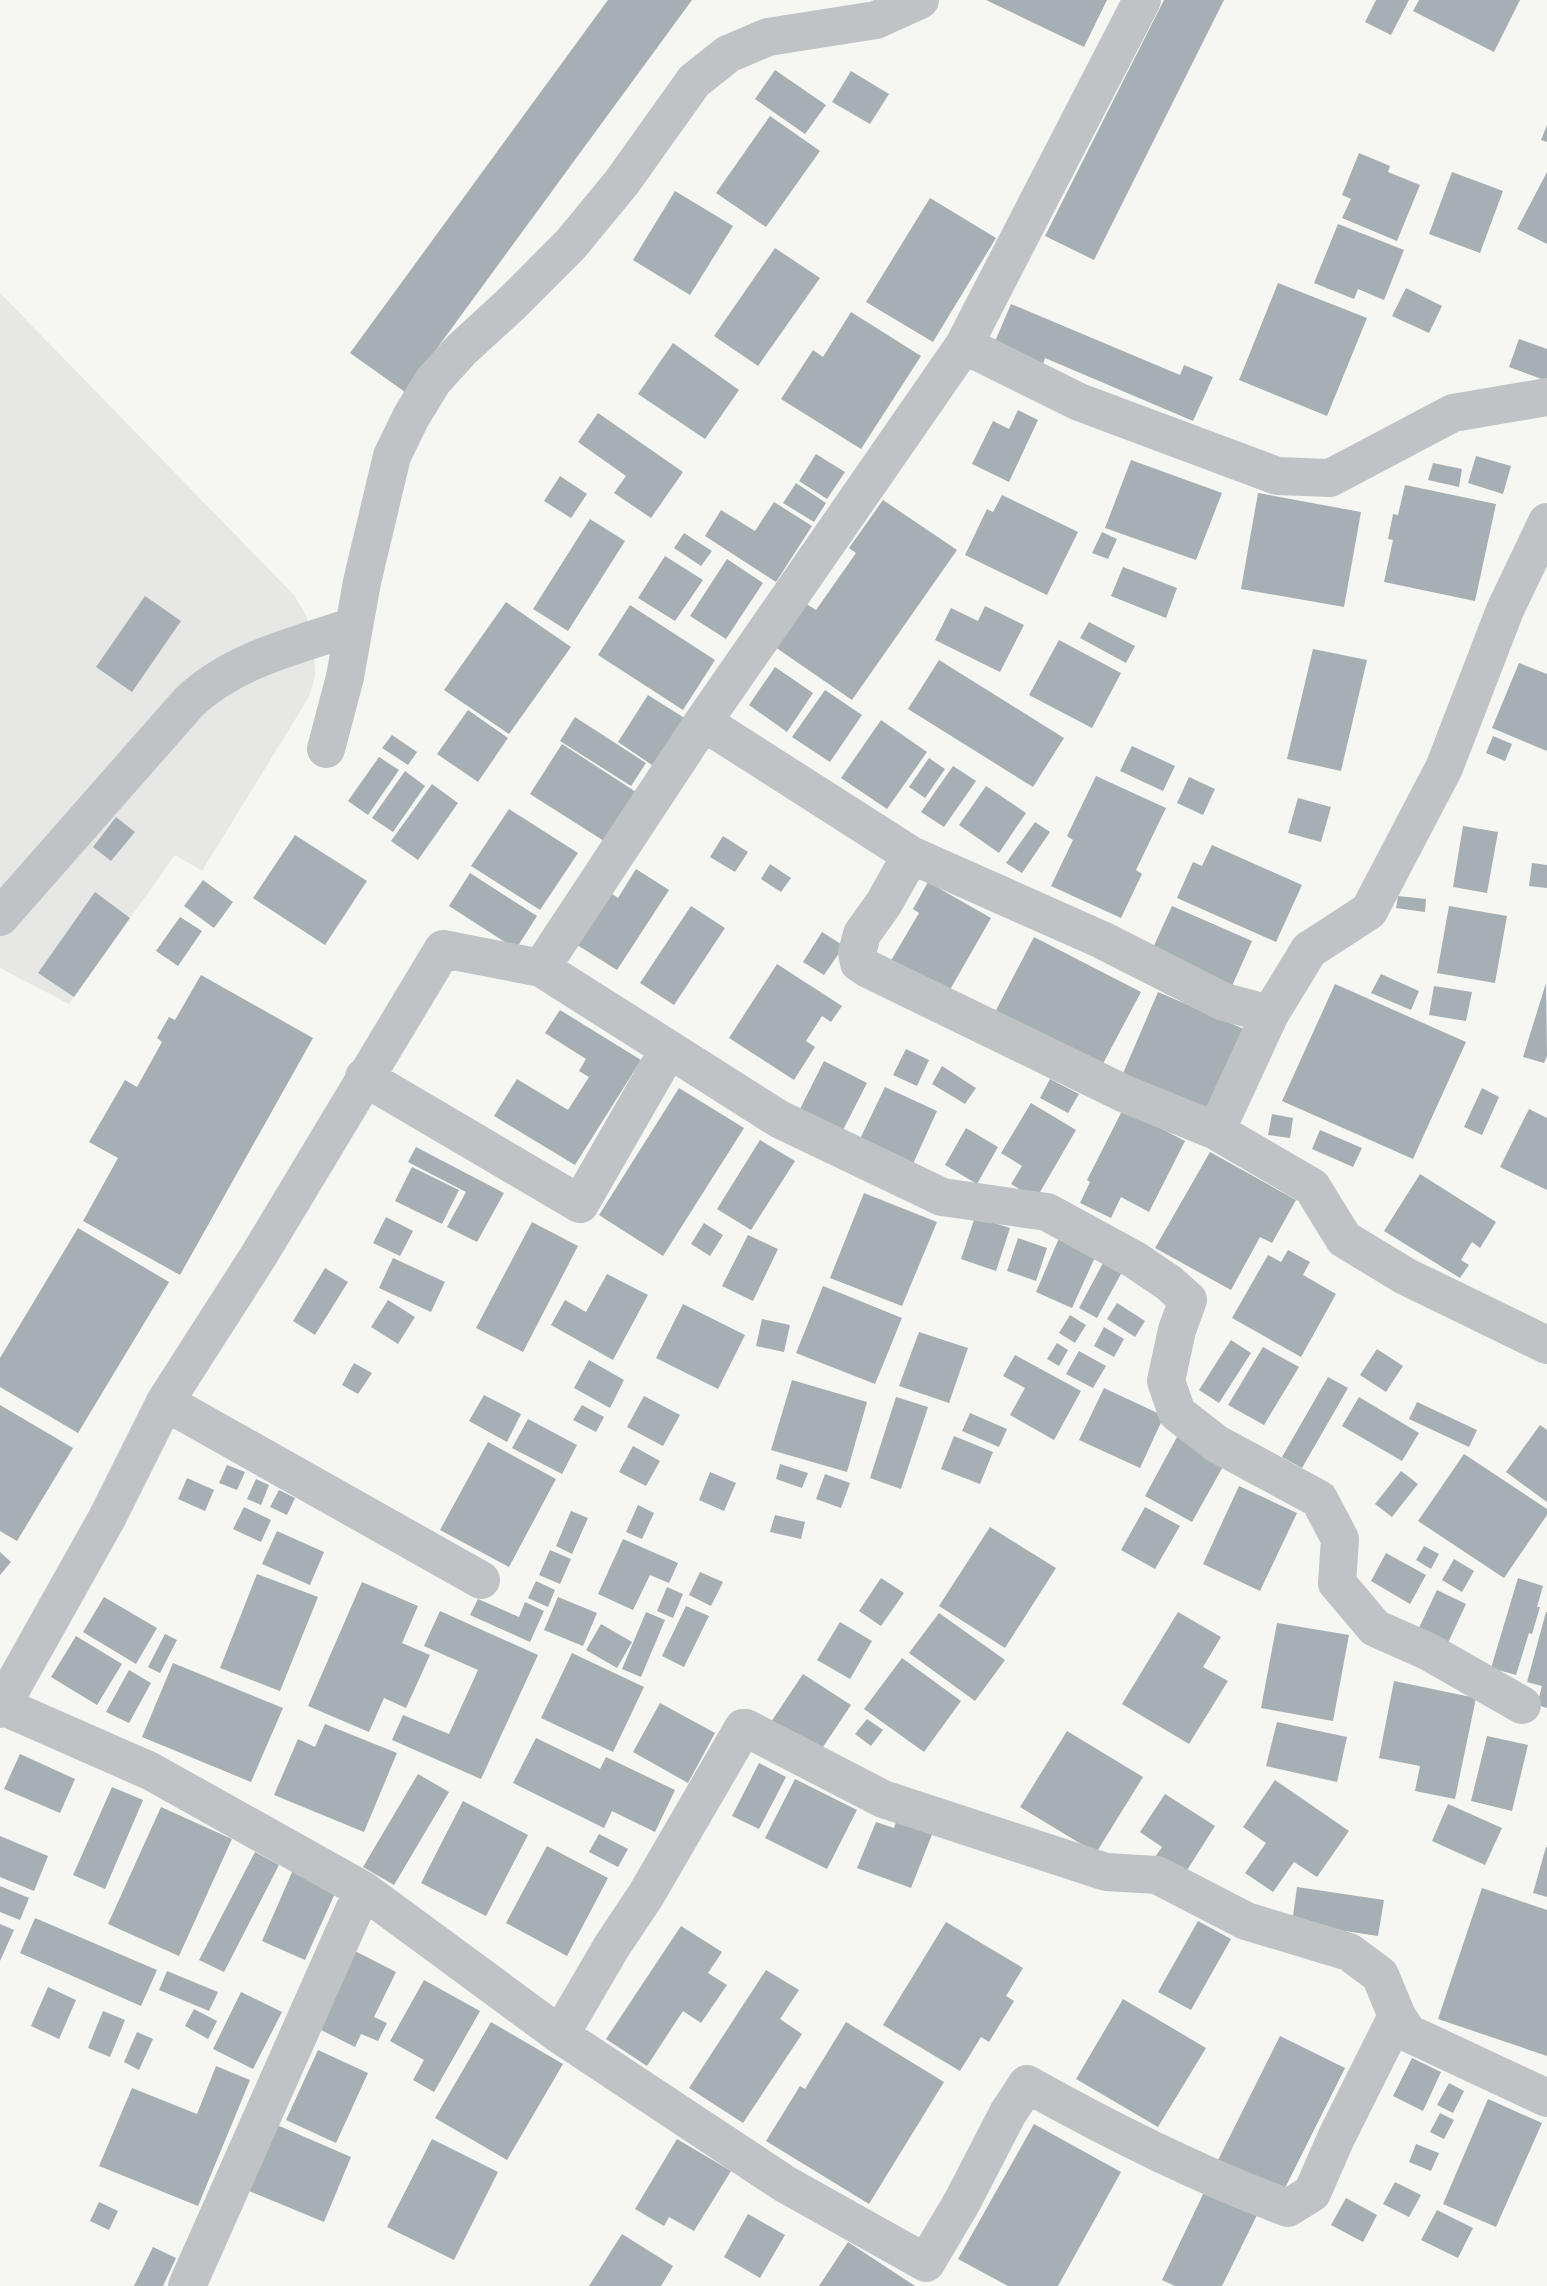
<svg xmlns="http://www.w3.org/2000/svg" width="1547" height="2286" viewBox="0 0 1547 2286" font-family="'Exo 2',sans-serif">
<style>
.built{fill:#e7e7e6}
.building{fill:#a6afb4}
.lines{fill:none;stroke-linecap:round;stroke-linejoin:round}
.minor{stroke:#bfc3c6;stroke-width:38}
</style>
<rect width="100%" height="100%" fill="#f6f6f3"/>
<path class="built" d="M0,293L294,595L306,615L314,647L315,676L309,697L202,871L175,855L69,1004L0,968Z"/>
<path class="building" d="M608,0H692L405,392L350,353Z
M986,0H1107L1084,47Z
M1164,0H1224L1094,260L1045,236Z
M1376,0H1409L1391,35L1365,22Z
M1419,0H1520L1494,52L1413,11Z
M775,70L826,105L805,134L755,99Z
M851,71L889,94L870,124L832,102Z
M770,116L820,151L766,227L716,193Z
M1547,125V142L1541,140Z
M1359,153L1390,166L1388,172L1420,185L1397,241L1342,218L1351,199L1342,195Z
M1452,172L1503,191L1480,253L1429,234Z
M1547,172V244L1517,229Z
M675,191L733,226L690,295L633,260Z
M930,198L996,238L933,342L866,302Z
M1338,224L1404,250L1384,300L1358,289L1354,299L1314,283Z
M775,248L820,278L758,366L714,336Z
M1278,283L1367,318L1327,416L1239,380Z
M1406,288L1442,306L1429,333L1392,316Z
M1011,304L1180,375L1184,365L1213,377L1193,421L1045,358L1042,367L993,346Z
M851,312L921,356L861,449L781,399L813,350L823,357Z
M1519,339L1547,349V381L1509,367Z
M673,343L739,390L705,439L638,394Z
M1018,410L1038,420L1009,482L972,464L993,421L1009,429Z
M598,413L683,472L651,518L614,493L626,476L578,442Z
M816,454L845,472L827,499L799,481Z
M1476,456L1511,466L1503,494L1468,483Z
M1131,460L1222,493L1196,560L1105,528Z
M1433,463L1462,469L1459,487L1428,480Z
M560,476L587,494L571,518L544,501Z
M796,483L826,503L814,522L783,503Z
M1405,485L1496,504L1475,601L1384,582L1393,540L1388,539L1393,514L1398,515Z
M1258,493L1361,512L1344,607L1241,589Z
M1002,495L1078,532L1047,595L965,555L987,509L993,512Z
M883,500L957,550L852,700L775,647L805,603L816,610L856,553L849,548Z
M774,502L812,526L776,582L705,536L721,510L755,531Z
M590,519L625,541L568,631L533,609Z
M1102,532L1117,539L1108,559L1092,553Z
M684,533L712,551L701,566L674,548Z
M665,556L703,580L675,621L638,598Z
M727,559L763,583L726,639L690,616Z
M1123,567L1177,588L1166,618L1111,596Z
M145,596L181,621L132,692L96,667Z
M506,602L571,647L509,734L444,690Z
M630,605L715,660L683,710L598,655Z
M985,606L1024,625L1000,672L935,640L951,608L978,621Z
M1089,622L1135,646L1126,663L1080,638Z
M1059,640L1121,673L1092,728L1029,695Z
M1313,649L1367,660L1341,771L1287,759Z
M939,660L1064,738L1033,787L908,709Z
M1519,663L1547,674V751L1492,728Z
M775,667L813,693L787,732L749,705Z
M825,690L862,715L830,762L792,737Z
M648,695L686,719L655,767L618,742Z
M468,710L508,738L478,782L437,754Z
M575,717L646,763L631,786L560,741Z
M881,720L927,752L887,809L841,778Z
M392,735L417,752L408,765L382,748Z
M1493,736L1512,744L1505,761L1486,753Z
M562,744L636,792L604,841L530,794Z
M1132,746L1175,766L1163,791L1120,771Z
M379,757L399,770L368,815L348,801Z
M929,758L945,769L925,798L909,787Z
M953,766L976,781L944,827L921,812Z
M405,771L425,786L393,832L372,818Z
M1096,776L1166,808L1136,870L1142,874L1121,918L1051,886L1073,840L1067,836Z
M1189,777L1215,789L1203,815L1177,803Z
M432,784L458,803L418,860L391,841Z
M986,786L1026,813L999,853L959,825Z
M1298,798L1331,807L1321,842L1288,833Z
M509,809L578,853L540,910L471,866Z
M116,817L135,832L111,861L93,847Z
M1035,822L1050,832L1022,873L1006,863Z
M1463,826L1498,832L1487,893L1453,887Z
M295,835L367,881L325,945L253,898Z
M723,836L748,852L735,872L710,857Z
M1212,845L1302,885L1276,942L1177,898L1193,862L1202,866Z
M1532,863L1547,865V888L1529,886Z
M770,864L791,878L781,892L761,879Z
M636,869L669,890L617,970L574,943L608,891L618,898Z
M470,873L537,916L516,949L449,906Z
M203,880L233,902L214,928L184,906Z
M928,882L991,918L943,1002L886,969L919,913L913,909Z
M95,892L130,918L74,997L38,973Z
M1398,896L1426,899L1425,912L1396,908Z
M691,906L725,928L674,1005L640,983Z
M1172,906L1252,941L1232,986L1152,950Z
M1449,906L1507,916L1495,983L1437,973Z
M180,917L202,931L178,966L156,951Z
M822,932L844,946L824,975L803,962Z
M1034,937L1141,992L1098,1073L992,1018Z
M777,964L842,1006L831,1022L822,1016L806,1041L815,1047L794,1080L729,1038Z
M1381,974L1419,991L1411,1010L1371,993Z
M201,975L313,1038L180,1275L83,1221L118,1158L89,1142L125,1080L137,1087L162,1042L157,1038L169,1017L175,1020Z
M1546,983L1547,1056L1544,1063L1523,1057Z
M1335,984L1466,1042L1413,1159L1282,1101Z
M1434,986L1472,992L1466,1021L1429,1015Z
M1158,992L1244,1029L1206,1115L1121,1078Z
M560,1010L641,1060L575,1165L494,1116L517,1079L568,1110L589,1077L579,1071L586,1059L545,1033Z
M906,1049L929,1060L917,1086L893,1075Z
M824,1061L867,1083L841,1134L798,1113Z
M942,1066L976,1088L965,1104L932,1084Z
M1050,1079L1079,1094L1068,1113L1040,1098Z
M885,1087L937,1111L912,1166L859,1141Z
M679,1088L744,1128L663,1256L599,1215Z
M1482,1088L1499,1097L1482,1135L1464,1127Z
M1031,1103L1076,1130L1036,1199L1011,1184L1022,1166L1001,1153Z
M1123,1109L1185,1141L1149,1212L1121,1197L1111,1218L1080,1203L1090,1182L1087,1180Z
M1529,1109L1547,1118V1190L1500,1167Z
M1272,1114L1293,1118L1290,1138L1268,1135Z
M966,1128L998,1147L977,1184L945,1165Z
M1320,1130L1362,1148L1353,1167L1312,1149Z
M760,1140L795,1161L751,1230L717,1209Z
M416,1147L504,1193L477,1242L447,1227L466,1192L408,1162Z
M1210,1152L1296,1200L1272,1243L1260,1237L1231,1290L1155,1248Z
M412,1167L459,1190L442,1224L395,1201Z
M1420,1174L1496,1222L1480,1248L1472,1242L1461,1260L1469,1265L1460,1278L1384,1231Z
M864,1193L937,1222L902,1306L830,1278Z
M386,1217L413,1231L400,1256L373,1243Z
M975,1217L1010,1228L996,1271L961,1259Z
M532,1222L578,1246L523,1352L476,1328Z
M704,1223L723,1235L710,1256L691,1244Z
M78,1228L169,1282L78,1433L0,1387V1358Z
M748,1235L778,1249L753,1301L722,1286Z
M1018,1238L1047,1248L1036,1281L1007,1271Z
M1059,1238L1096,1255L1072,1308L1036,1292Z
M1288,1250L1310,1262L1303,1275L1336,1294L1301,1357L1232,1318L1268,1255L1281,1262Z
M393,1258L445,1282L431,1312L379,1288Z
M1103,1263L1122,1272L1097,1318L1079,1308Z
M325,1268L348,1282L315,1335L293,1321Z
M607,1274L648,1295L613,1360L551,1325L565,1300L586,1312Z
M823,1286L902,1318L875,1384L796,1353Z
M388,1300L415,1317L398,1344L371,1327Z
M1117,1303L1145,1321L1135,1337L1107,1319Z
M683,1304L745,1335L718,1389L656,1358Z
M1070,1315L1086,1325L1075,1343L1059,1333Z
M762,1319L790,1325L784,1352L756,1346Z
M1104,1327L1124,1339L1114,1357L1094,1346Z
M919,1332L968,1348L949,1403L899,1386Z
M1231,1340L1251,1353L1219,1403L1199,1390Z
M1057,1343L1068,1350L1059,1366L1047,1359Z
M1263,1347L1299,1367L1264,1425L1228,1405Z
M1377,1349L1403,1366L1386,1392L1360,1375Z
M1079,1351L1106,1366L1093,1388L1066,1374Z
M1015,1355L1081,1391L1054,1440L1010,1415L1025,1388L1003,1376Z
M589,1360L624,1380L610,1408L574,1388Z
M354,1363L372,1373L358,1394L342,1385Z
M1328,1377L1348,1388L1302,1468L1282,1457Z
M792,1380L867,1402L847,1472L771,1450Z
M1104,1388L1164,1416L1140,1468L1079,1440Z
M484,1395L521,1414L507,1442L469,1421Z
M644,1396L680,1415L663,1446L627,1427Z
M896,1397L928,1407L901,1489L870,1478Z
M1359,1397L1419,1433L1402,1461L1342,1426Z
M1417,1402L1477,1430L1469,1447L1409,1419Z
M0,1405L73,1448L17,1541L0,1531Z
M582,1405L604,1417L596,1432L573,1420Z
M970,1413L1007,1429L999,1447L962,1431Z
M528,1419L577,1445L562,1474L512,1448Z
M1540,1425L1547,1430V1502L1506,1472Z
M954,1436L993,1452L980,1484L941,1469Z
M1177,1437L1225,1463L1192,1522L1145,1496Z
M488,1442L556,1479L509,1567L440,1530Z
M633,1446L660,1461L646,1486L619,1472Z
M1464,1454L1547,1509V1515L1504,1578L1418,1521Z
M780,1464L808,1473L802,1488L776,1479Z
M227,1465L245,1472L237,1490L219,1483Z
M1401,1471L1418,1484L1392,1517L1375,1504Z
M710,1472L736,1483L724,1511L699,1500Z
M825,1474L850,1483L841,1508L816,1499Z
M187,1478L214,1490L205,1511L178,1499Z
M256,1479L269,1485L261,1505L247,1499Z
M1239,1486L1297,1513L1260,1591L1203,1564Z
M279,1490L295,1498L287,1515L270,1507Z
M638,1505L654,1513L642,1539L626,1532Z
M244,1507L271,1520L261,1542L233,1529Z
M1145,1507L1180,1526L1155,1569L1121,1550Z
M571,1511L588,1518L572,1554L556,1546Z
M775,1515L805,1522L801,1539L770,1532Z
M990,1527L1056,1568L1005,1648L939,1606Z
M277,1531L324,1552L310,1585L262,1564Z
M623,1539L678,1563L669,1583L650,1575L633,1610L598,1594Z
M1424,1546L1439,1554L1431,1569L1416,1560Z
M550,1550L571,1559L560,1584L539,1575Z
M0,1552L11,1562L0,1575Z
M1386,1553L1426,1575L1410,1604L1371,1581Z
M1454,1559L1474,1571L1462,1592L1442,1580Z
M700,1572L723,1582L711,1606L689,1595Z
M257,1574L318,1597L280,1691L220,1668Z
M881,1578L904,1593L881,1626L859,1611Z
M1518,1578L1543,1586L1537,1607H1540L1532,1634L1529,1633L1516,1675L1491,1668Z
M536,1581L555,1590L548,1607L528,1598Z
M362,1582L418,1606L402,1643L430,1655L406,1708L384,1698L369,1732L308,1706Z
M667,1587L683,1594L673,1618L657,1611Z
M1437,1590L1466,1604L1446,1647L1416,1634Z
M104,1597L157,1628L136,1664L83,1632Z
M558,1597L597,1613L583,1646L544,1630Z
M478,1599L519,1617L525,1602L544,1611L530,1642L470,1615Z
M686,1606L709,1616L684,1667L662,1656Z
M440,1611L538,1655L481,1779L392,1740L403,1715L449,1734L478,1670L424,1646Z
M646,1612L665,1620L641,1677L622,1669Z
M1178,1612L1221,1637L1203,1667L1228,1681L1189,1744L1122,1704Z
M1546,1612H1547V1708L1537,1705L1542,1686L1527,1682Z
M939,1613L1005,1660L975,1701L909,1653Z
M840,1622L872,1641L850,1679L817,1660Z
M1277,1623L1349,1635L1333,1721L1261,1708Z
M601,1624L632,1642L617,1668L586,1650Z
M165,1634L177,1640L160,1673L148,1667Z
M76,1636L122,1664L97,1705L51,1677Z
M572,1653L644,1687L613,1752L541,1718Z
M902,1658L961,1701L924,1752L864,1709Z
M173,1663L283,1708L251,1782L142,1737Z
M129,1670L151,1683L129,1723L106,1712Z
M803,1674L851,1705L817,1756L769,1725Z
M1394,1681L1476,1698L1455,1799L1415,1791L1420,1766L1379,1758Z
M660,1703L715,1733L688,1783L633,1752Z
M867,1719L883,1730L871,1746L855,1734Z
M1277,1722L1347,1737L1337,1782L1266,1766Z
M325,1724L397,1753L364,1832L274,1795L298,1739L315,1747Z
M1067,1731L1143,1777L1096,1853L1020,1807Z
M1487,1736L1528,1745L1512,1811L1471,1801Z
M536,1738L600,1769L606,1757L675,1790L655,1832L612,1811L604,1828L513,1783Z
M20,1754L75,1779L60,1813L4,1789Z
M759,1763L786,1777L759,1829L732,1816Z
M418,1774L449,1792L394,1885L363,1867Z
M795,1779L857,1810L827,1869L765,1838Z
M1275,1780L1349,1831L1317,1877L1294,1862L1273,1892L1245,1873L1266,1843L1243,1827Z
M112,1787L143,1800L105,1889L73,1875Z
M1165,1794L1215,1826L1184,1875L1155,1857L1162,1847L1140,1832Z
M463,1801L528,1835L486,1916L421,1883Z
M1448,1804L1502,1828L1485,1865L1432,1841Z
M161,1807L232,1839L179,1956L108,1924Z
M897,1819L933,1832L911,1888L857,1868L876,1822L894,1828Z
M599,1834L628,1849L618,1867L589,1852Z
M0,1836L48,1856L34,1891L0,1877Z
M547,1846L608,1878L567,1956L506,1923Z
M1546,1847H1547V1897L1533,1893Z
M255,1852L279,1865L224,1972L199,1960Z
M293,1870L337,1889L305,1960L262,1941Z
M0,1886L29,1898L20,1920L0,1912Z
M1297,1887L1384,1900L1378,1936L1292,1923Z
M1482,1888L1547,1910V2056L1438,2019Z
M35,1918L157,1970L141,2006L20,1953Z
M1198,1921L1231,1939L1191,2010L1158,1992Z
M946,1922L1023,1968L1006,1996L1014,2001L989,2042L981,2037L960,2071L883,2025Z
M0,1924L14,1930L0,1961Z
M681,1926L722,1952L708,1973L727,1985L701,2023L683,2011L647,2066L606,2039Z
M353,1950L396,1972L374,2017L387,2023L378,2041L361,2034L355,2047L315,2027Z
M766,1970L799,1990L780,2019L802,2034L743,2123L689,2088Z
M167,1971L218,1992L209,2011L159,1990Z
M424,1980L480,2011L434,2092L413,2080L424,2060L390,2041Z
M48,1987L76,2000L59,2039L31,2026Z
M241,1992L282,2012L253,2069L213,2049Z
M1123,1999L1206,2048L1158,2127L1076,2079Z
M194,2009L217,2021L208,2039L185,2026Z
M103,2011L125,2020L110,2057L88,2048Z
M491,2022L563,2064L507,2160L435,2118Z
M846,2022L944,2082L869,2204L766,2141L800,2086L805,2089Z
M137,2032L153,2039L139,2070L124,2062Z
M1280,2036L1345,2068L1282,2194L1217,2162Z
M318,2050L368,2073L336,2143L286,2120Z
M1412,2058L1441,2072L1423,2111L1393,2096Z
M216,2066L250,2080L198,2206L99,2166L132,2088L197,2114Z
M1449,2083L1464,2091L1453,2113L1437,2105Z
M1488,2099L1542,2123L1496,2227L1443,2204Z
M1440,2113L1454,2120L1444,2139L1430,2132Z
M1034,2124L1121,2172L1058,2286H1008L958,2259Z
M277,2125L351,2157L324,2222L249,2191Z
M432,2139L498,2172L454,2260L387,2227Z
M677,2139L731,2171L694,2231L669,2217L664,2226L635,2209Z
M1416,2144L1439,2153L1431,2171L1409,2162Z
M1395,2182L1421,2195L1409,2217L1383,2204Z
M1206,2188L1258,2213L1222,2286H1175L1162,2280Z
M1346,2198L1377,2215L1363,2242L1331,2225Z
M99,2202L118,2211L109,2230L90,2221Z
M1437,2210L1473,2228L1458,2258L1421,2240Z
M748,2214L785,2235L760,2278L724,2257Z
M622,2234L673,2266L661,2286H589Z
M848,2242L915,2286H819Z
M153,2247L176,2258L163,2286H134Z"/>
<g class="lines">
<path class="minor" d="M964,345L1079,402L1277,476L1330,478L1453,413L1547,397
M703,722L911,855L884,903L862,934L857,953L859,963L868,969L1125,1094L1216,1131L1312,1187L1344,1239L1405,1276L1547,1345
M326,749L345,677L362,582L392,456L411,417L433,381L461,350L510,305L571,244L622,182L694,81L728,54L768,37L876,20L920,0
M911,855L1102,940L1224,1002L1270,1014L1216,1131
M0,917L189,702C234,659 296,646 354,626
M541,968L703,722L964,345L1142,0
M1270,1014L1309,950L1369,911L1444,768L1505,610L1547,522
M364,1077L580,1204L669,1049
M165,1402L481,1580
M2,1706L150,1771L363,1890L560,2035L612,1946L646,1895L743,1728H746L883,1799L1106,1872L1157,1875L1246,1921L1349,1952L1380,1975L1397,2016L1408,2033L1547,2098
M0,1709L107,1518L165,1402L259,1255L443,949L541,968L779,1119L942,1197L1047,1212L1135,1260L1169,1283L1188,1300L1177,1330L1166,1381L1177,1413L1217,1444L1319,1499L1340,1539L1337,1583L1375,1628L1429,1652L1522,1705
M560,2035L785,2184L926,2263L962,2202L1008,2113L1027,2084C1111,2131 1198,2175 1288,2208L1312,2193L1336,2138L1397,2016
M187,2286L363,1890"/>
</g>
</svg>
